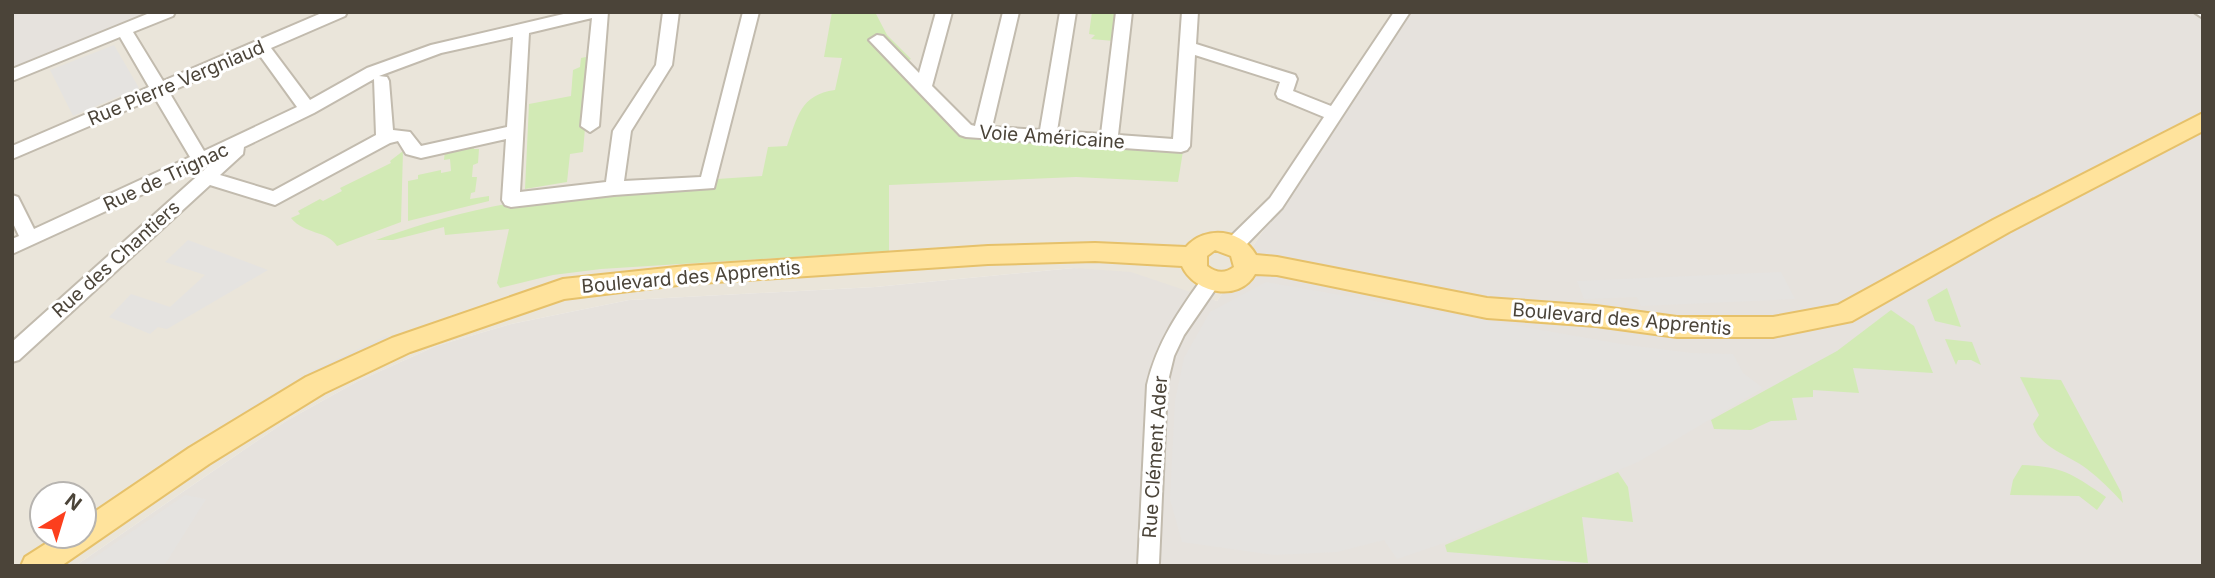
<svg xmlns="http://www.w3.org/2000/svg" width="2215" height="578" viewBox="0 0 2215 578" font-family="Inter,sans-serif">
<style>
.residential{fill:#eae5da;fill-rule:evenodd}
.industrial{fill:#e6e2dd}
.green{fill:#d2eab5}
.parking{fill:#e5e3e0}
.lines{fill:none;stroke-linecap:round;stroke-linejoin:round}
.minor-casing{stroke:#c2bbae;stroke-width:4}
.major-casing{stroke:#e6c16a;stroke-width:4}
.minor{fill:#fff;fill-rule:evenodd}
.major{fill:#ffe39c;fill-rule:evenodd}
.labels{text-anchor:middle;dominant-baseline:central;stroke-width:6;stroke-linejoin:round;paint-order:stroke}
.street-label{font-size:19px;fill:#4b4439;stroke:#fff}
</style>
<rect width="100%" height="100%" fill="#f6f3ec"/>
<path class="residential" d="M158,12H1406L1217,301L1074,268L875,287L629,300L511,324L436,346L358,381L286,421L75,566H12V72ZM42,494H84V536H42Z"/>
<path class="industrial" d="M12,12H158L12,72Z
M1406,12H2198L2203,15V566H75L286,421L358,381L436,346L511,324L629,300L875,287L1074,268L1131,272L1217,301Z"/>
<path class="green" d="M832,12H875L887,35L911,59L905,62L963,133L1183,151L1178,182L1076,177L889,185V251L601,269L553,275L500,288L497,283L509,229L445,235L444,227L393,240H376C433,219 492,204 552,197C603,192 655,191 706,188L717,179L762,176L768,147L787,146C798,116 800,95 835,90L842,58L824,57Z
M1092,12H1118L1114,41L1091,39L1095,35L1089,34Z
M591,56V67L586,68L590,69L583,152L570,154L567,182L525,189L529,104L571,96L573,70L580,67L581,58Z
M474,143V149H479L478,163L473,165L472,177H477L475,192L471,193L470,199L489,196V201L408,221V181L418,179V175L441,170V173L451,171L450,159L444,160L445,150Z
M403,151L401,222L337,246C327,230 305,235 291,218L300,214L298,211L320,199L323,201L342,191L340,188L391,163L390,161Z
M1947,288L1961,327L1935,321L1927,300Z
M1891,310L1914,326L1933,373L1853,368L1859,393L1813,390V397L1792,398L1797,420L1771,421L1751,430L1714,429L1711,420L1837,351Z
M1945,339L1972,342L1981,365L1971,360H1958L1956,365Z
M2020,377L2061,380L2121,492L2123,503C2112,491 2100,479 2087,469C2068,454 2040,449 2033,424L2039,415Z
M2022,465C2064,467 2072,474 2106,497L2097,510L2079,496L2010,495L2013,480Z
M1618,472L1628,487L1633,522L1582,517L1588,563L1447,552L1445,545Z"/>
<path class="parking" d="M114,45L139,88L73,116L50,70Z
M188,240L268,270L167,329L158,327L150,334L109,317L131,294L170,307L205,275L165,262Z
M1781,272L1795,299L1641,306L1637,297L1584,299L1577,281Z
M1266,282L1627,345L1691,353L1733,354L1743,373L1763,388L1638,462L1444,543L1397,559L1384,540L1337,552L1274,555L1182,542L1170,499L1175,401L1184,358L1210,312Z
M386,336L401,345L259,417L241,413L312,371Z
M185,495L206,499L164,566H82Z"/>
<g class="lines">
<g class="minor-casing">
<path id="minor" d="M152,12H175L173,16L133,32L163,81L324,12H347L345,16L271,48L310,100L367,68L431,45L572,12H608L599,126L590,132L581,126L592,18L529,33L520,192L606,182L613,131L656,65L663,12H679L672,65L631,131L624,181L701,177L743,12H759L714,188L614,195L511,207L505,205L502,200L506,139L421,158L406,154L398,141L390,143L275,205L210,185L19,360L12,362V342L213,162L12,254V239L19,236L12,221V195L18,197L34,229L190,157L155,98L12,159V146L149,87L120,37L12,81V69ZM513,37L507,127L421,146L410,132L393,130L389,81L387,77L379,76L441,53ZM258,53L297,107L204,151L169,92ZM374,79L376,135L273,191L220,175L243,154L244,147L314,113Z
M936,12H952L932,86L971,125L975,126L1003,12H1019L992,127L1040,130L1060,12H1076L1057,131L1101,134L1116,12H1132L1118,135L1173,139L1182,12H1198L1196,44L1295,75L1297,79L1293,91L1331,106L1394,12H1410L1282,208L1242,249H1228L1226,244L1228,239L1270,198L1324,117L1278,98L1276,94L1280,82L1195,55L1190,146L1187,150L1181,152L966,137L960,135L869,40L877,35L883,36L919,73Z
M2194,12H2203V18Z
M1211,273L1218,276L1221,281L1184,335L1174,356L1167,385L1159,563L1158,566H1138L1147,385C1157,342 1179,311 1204,276Z"/>
</g>
<g class="major-casing">
<path id="major" d="M2203,113V131L2009,232L1852,321L1773,337H1677L1596,326L1487,318L1277,275L1255,274C1239,303 1194,293 1182,266L1095,261L988,264L686,284L564,299L410,352L324,393L209,464L61,566H21L25,557L58,536H84V519L189,448L306,377L392,338L563,279L686,266L988,246L1095,243L1186,247C1205,225 1242,229 1256,255L1277,257L1487,298L1596,306L1677,317H1773L1838,305L1993,220ZM1215,250L1231,256L1234,267C1225,274 1216,273 1207,266V256Z"/>
</g>
<use href="#minor" class="minor"/>
<use href="#major" class="major"/>
</g>
<g class="labels">
<g class="street-label">
<text transform="translate(176 83) rotate(-23)">Rue Pierre Vergniaud</text>
<text transform="translate(1052 137) rotate(4)">Voie Américaine</text>
<text transform="translate(166 177) rotate(-25)">Rue de Trignac</text>
<text transform="translate(116 259) rotate(-42)">Rue des Chantiers</text>
<text transform="translate(691 277) rotate(-5)">Boulevard des Apprentis</text>
<text transform="translate(1622 319) rotate(5)">Boulevard des Apprentis</text>
<text transform="translate(1155 457) rotate(-86)">Rue Clément Ader</text>
</g>
</g>
<rect width="2215" height="578" fill="none" stroke="#4b4439" stroke-width="28"/>
<g transform="translate(63 515) rotate(38)"><circle r="33" fill="#ffffff" stroke="#b7b4b0" stroke-width="2"/>
<path d="M0-5L12 26L0 18L-12 26Z" fill="#fc3f1d"/>
<text y="-10" font-size="19" font-weight="bold" text-anchor="middle" fill="#4b4439">N</text>
</g>
</svg>
